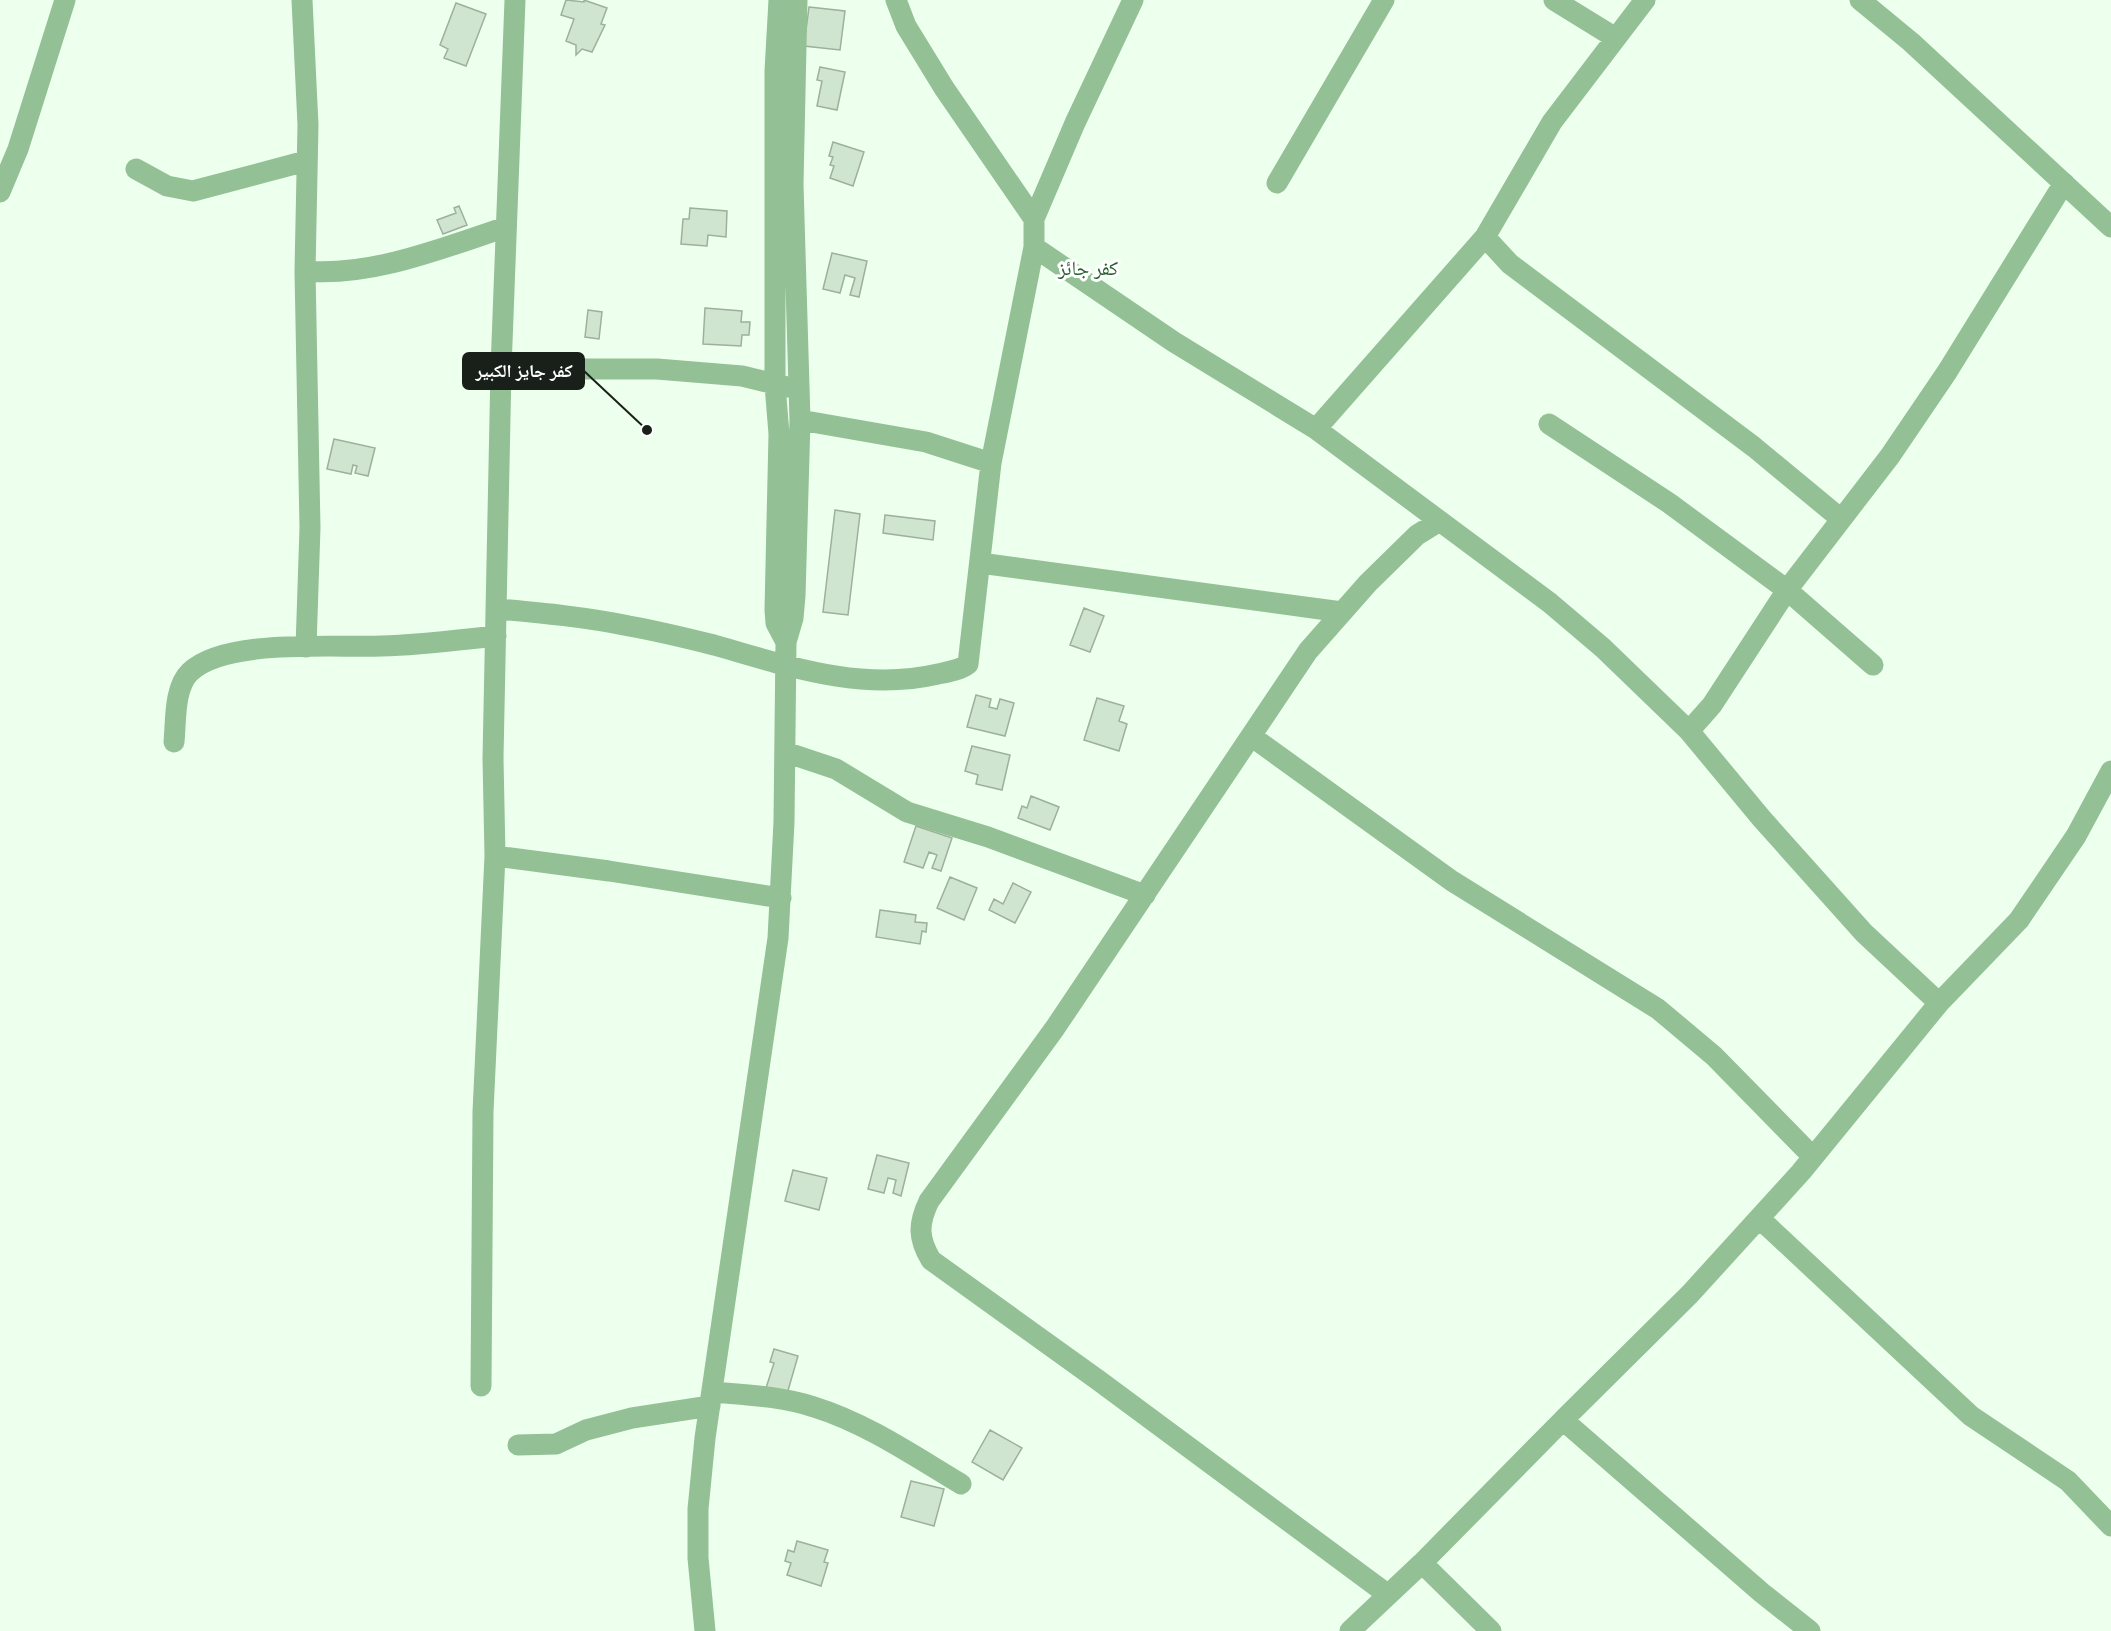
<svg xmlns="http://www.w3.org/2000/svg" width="2111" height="1631" viewBox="0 0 2111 1631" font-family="'Roboto Condensed','Noto Naskh Arabic',sans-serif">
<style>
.building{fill:#d0e5d0;stroke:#9cb09c;stroke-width:1.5}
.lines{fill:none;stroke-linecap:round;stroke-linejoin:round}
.minor{stroke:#93c195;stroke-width:21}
.labels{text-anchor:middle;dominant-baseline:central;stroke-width:6;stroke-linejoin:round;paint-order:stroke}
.quarter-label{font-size:20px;fill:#27602e;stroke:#fff}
.leader{fill:none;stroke:#182019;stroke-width:2}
.callout-dot{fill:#182019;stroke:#fff;stroke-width:2}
.callout{fill:#182019;stroke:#182019;stroke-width:2}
.callout-label{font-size:18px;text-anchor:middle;font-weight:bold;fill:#fff}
</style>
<rect width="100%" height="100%" fill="#edffed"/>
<path class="building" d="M566,0L584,2V0L607,8L601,24L605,25L592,52L582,49L576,55V45L566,41L574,19L561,15Z
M456,3L486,14L466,66L444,58L448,49L440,45Z
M809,7L845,11L840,50L804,46Z
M820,67L845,72L837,110L817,106L822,81L817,80Z
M833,142L864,152L853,186L830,178L834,166L830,165L833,157L829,156Z
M459,206L467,225L443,234L437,220L456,213L454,208Z
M690,208L727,211L726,237L708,235L707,246L681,244L683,219H689Z
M832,253L867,261L859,297L850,295L855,278L845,275L840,293L823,289Z
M705,308L742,311L741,322H750L749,335H742L741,346L703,344Z
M588,310L602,312L599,339L585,337Z
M334,439L375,448L368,476L355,473L357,466L353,465L351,474L327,469Z
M835,510L860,514L848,615L823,612Z
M885,515L935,521L933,540L883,533Z
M1084,608L1104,616L1090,652L1070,645Z
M976,695L991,699L989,707L997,709L1000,699L1014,703L1005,736L967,727Z
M1097,698L1124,706L1119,721L1127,724L1119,751L1084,740Z
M972,746L1010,755L1002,790L976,784L978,775L965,771Z
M1031,796L1059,807L1050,830L1018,818L1022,806L1027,808Z
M916,826L952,838L941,871L932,868L937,855L929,852L923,868L904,862Z
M950,877L977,888L964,920L937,908Z
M1013,883L1031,892L1015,923L989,910L994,899L1003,904Z
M880,910L916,915L915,922L927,923L926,932L922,931L920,944L876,937Z
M877,1155L909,1163L901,1196L893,1193L896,1180L888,1178L884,1193L868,1189Z
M793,1170L827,1178L819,1210L785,1201Z
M774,1349L798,1356L787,1394L766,1388L774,1363L770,1362Z
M990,1430L1022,1448L1003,1480L972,1462Z
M911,1481L944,1489L934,1526L901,1517Z
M797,1541L828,1550L824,1562L828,1563L821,1586L787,1575L791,1563L785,1561L788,1550L794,1552Z"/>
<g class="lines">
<path class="minor" d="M302,0L308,125L305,271L310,528L306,647
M515,0L501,369L493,758L495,856L609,871L781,898
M779,0L775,71V385L779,434L775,610L776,623L786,642
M1554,0L1614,37
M1860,0L1911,42L2111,227
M136,169L167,186L193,191L306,161
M1277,183L1384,0
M0,192L18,149L65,0
M1034,219L1075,123L1133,0
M1485,237L1510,264L1754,447L1841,519
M1034,247L1174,342L1316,429L1550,603L1603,648L1689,731L1762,819L1864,933L1939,1003L1801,1172L1690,1294L1563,1420
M305,271C371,277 443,248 506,227
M501,369H657L742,376L787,387
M800,420L926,442L991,463
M1549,424L1669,503L1787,590L1873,665
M1316,429L1485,237L1552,122L1645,0
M980,563L1342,612
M498,609C542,613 586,617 629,626C657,631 686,638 714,645C788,666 861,692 938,674C948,672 960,670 968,664L991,463L1034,247V219L944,88L906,26L896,0
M1689,731L1712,705L1787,590L1890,456L1947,372L2064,183
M1251,736L1452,881L1658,1009L1714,1056L1813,1157
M174,742C176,721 174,687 190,672C225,638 334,648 382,646C420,645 458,640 496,636
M785,752L836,769L907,812L988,837L1145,895
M1939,1003L2019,920L2076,836L2111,771
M1759,1218L1971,1416L2068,1481L2111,1526
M481,1386L483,1112L495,856
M713,1392C746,1395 781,1396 814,1407C866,1423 914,1456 961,1484
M518,1445L556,1444L586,1430L632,1418L710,1406
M1422,1563L1491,1631
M1387,1594L1098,1380L931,1260C918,1238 918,1224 929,1201L1055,1028L1308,651L1368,583L1417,535L1438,522
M705,1631L698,1558V1509L705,1438L778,938L784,822L786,642L793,618L795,596L800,420L793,184L797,0
M1350,1631L1422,1563L1563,1420L1762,1593L1810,1631"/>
</g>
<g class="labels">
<g class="quarter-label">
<text x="1088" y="268">كفر جائز</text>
</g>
</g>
<path class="leader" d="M647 430L584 371"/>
<circle class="callout-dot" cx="647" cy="430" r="6"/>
<rect class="callout" x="463" y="353" width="121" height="36" rx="6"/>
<g class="callout-label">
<text x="524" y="377">كفر جايز الكبير</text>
</g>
</svg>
